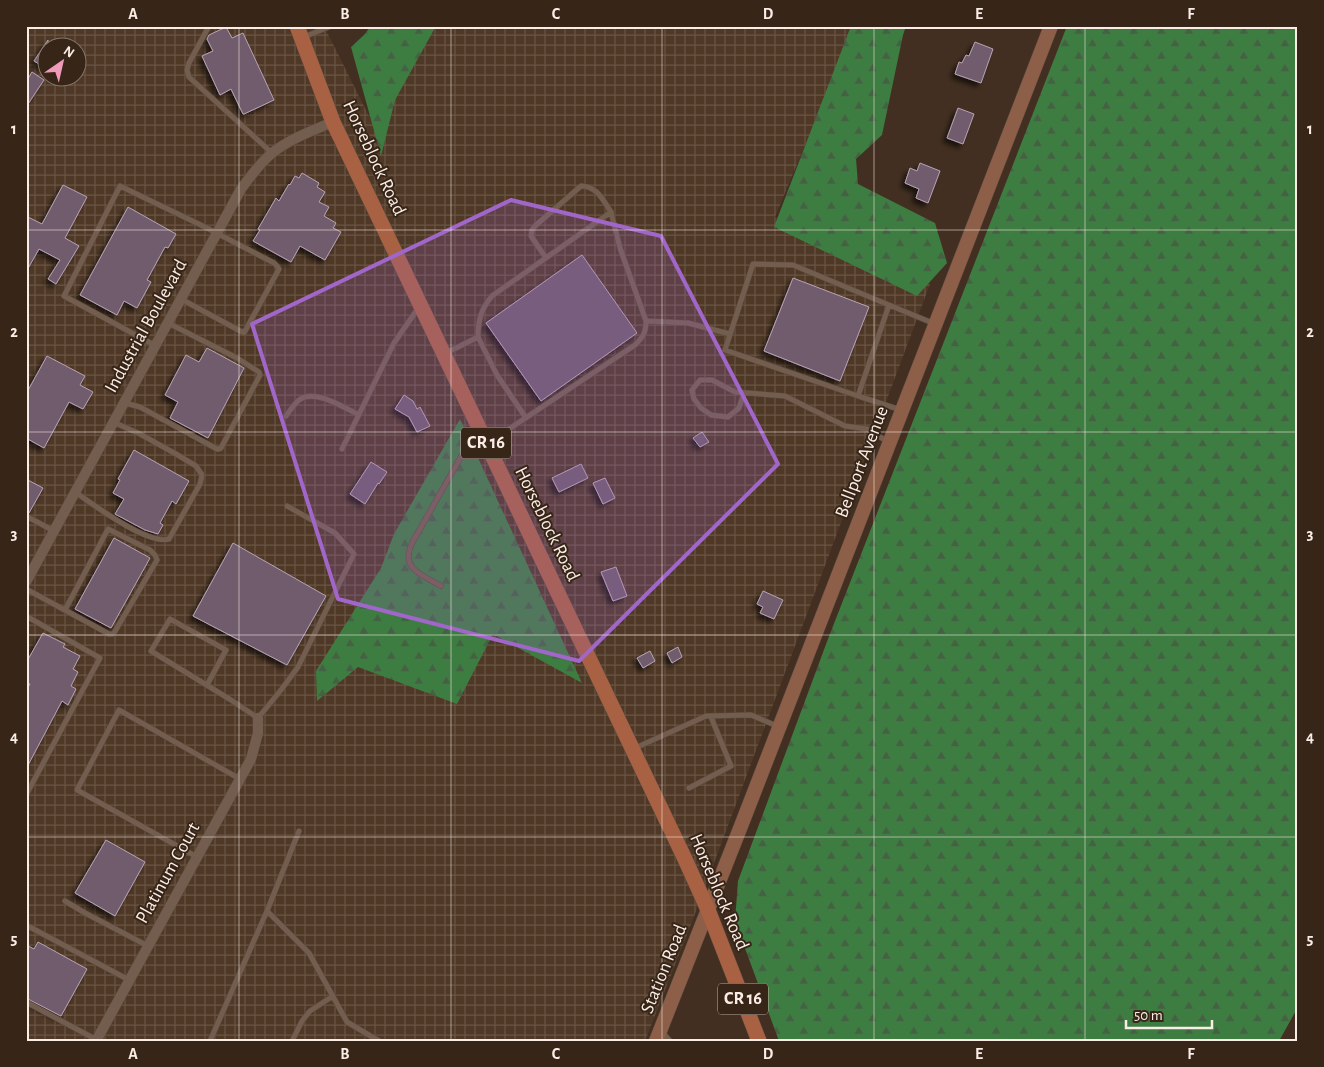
<svg xmlns="http://www.w3.org/2000/svg" width="1324" height="1067" viewBox="0 0 1324 1067" font-family="'Alegreya Sans',sans-serif">
<style>
.industrial{fill:url(#industrial-grid);fill-rule:evenodd}
.forest{fill:url(#forest-firs)}
.building{fill:#6f5c6d;stroke:#b8a3b5;filter:url(#shadow)}
.lines{fill:none;stroke-linecap:round;stroke-linejoin:round}
.service-casing{stroke:#5a4a3f;stroke-width:6}
.minor-casing{stroke:#5a4a3f;stroke-width:11}
.secondary-casing{stroke:#5a4a3f;stroke-width:15}
.primary-casing{stroke:#5a4a3f;stroke-width:16}
.service{stroke:#725d4e;stroke-width:5}
.minor{stroke:#725d4e;stroke-width:10}
.secondary{stroke:#8d5f48;stroke-width:14}
.primary{stroke:#a86143;stroke-width:15}
.marked{fill:#a166ca;fill-opacity:0.2;stroke:#a166ca;stroke-width:4;stroke-linejoin:round}
.grid{fill:none;stroke:#faede5;stroke-width:1;stroke-opacity:0.55}
.labels{text-anchor:middle;dominant-baseline:central;stroke-width:4;stroke-linejoin:round;paint-order:stroke}
.shield{fill:#372518;stroke:#c0b1a8;stroke-width:1}
.shield-label{font-size:18px;font-weight:bold;fill:#faede5}
.street-label{font-size:19px;fill:#faede5;stroke:#372518}
.neatline{fill:none;stroke:#faede5;stroke-width:2}
.grid-label{font-size:16px;text-anchor:middle;font-weight:bold;fill:#faede5}
</style>
<defs>
<pattern id="industrial-grid" width="8" height="8" patternUnits="userSpaceOnUse" patternTransform="scale(1.25)"><rect width="8" height="8" fill="#4f3826"/><path d="M0 4h8M4 0v8" fill="none" stroke="#695545"/></pattern>
<pattern id="forest-firs" width="22" height="20" patternUnits="userSpaceOnUse" patternTransform="scale(1.25)"><rect width="22" height="20" fill="#3e7d41"/><path d="M5 1l3.5 6h-7zM16 11l3.5 6h-7z" fill="#446243"/></pattern>
<filter id="shadow"><feDropShadow dx="-4" dy="4" stdDeviation="2.5" flood-color="#0009"/></filter>
</defs>
<rect width="100%" height="100%" fill="#422f21"/>
<path class="industrial" d="M26,26H324L369,116L417,26H855L775,217L930,284L695,914L645,1041H26ZM48,48H78V78H48Z"/>
<path class="forest" d="M371,26H436L395,100L381,156L351,47L364,35Z
M851,26H906L903,35L882,135L856,159L858,184L935,223L947,263L917,296L774,227Z
M1067,26H1298V1007L1279,1041H779L735,921L738,881L828,639Z
M460,419L582,683L493,634L457,704L358,667L317,701L316,671L381,568L394,534Z"/>
<path class="building" d="M226,27L232,38L243,33L274,100L244,114H243L231,89L220,95L202,56L213,51L207,39L209,35Z
M48,40V61L44,67L34,61Z
M975,42L993,49L981,83L955,74L959,62L962,63L966,55L969,56Z
M32,72L44,80L26,107V82Z
M958,108L974,114L963,144L947,138Z
M920,163L940,171L928,203L916,198L919,189L905,183L910,168L917,171Z
M302,173L319,183L317,187L325,192L319,202L329,207L324,216L336,223L333,228L341,232L325,260L300,246L291,262L253,241L260,230L258,229L276,198L279,201L289,184L290,185L295,176L299,178Z
M63,185L87,197L65,238L79,246L56,284L48,279L60,260L39,249L26,272V216L42,224Z
M128,207L176,234L168,248L165,247L147,280L151,282L137,308L124,301L117,315L80,295Z
M582,255L637,333L541,401L486,323Z
M793,278L869,307L840,381L764,351Z
M207,348L244,368L208,438L170,418L178,402L165,395L186,355L199,362Z
M47,356L85,376L80,385L93,392L83,409L69,402L44,448L26,438V394Z
M404,395L413,401L417,409L420,407L430,426L417,432L409,417L395,409Z
M702,432L709,442L700,447L693,438Z
M134,450L189,481L176,504L172,501L160,523L163,525L158,534L145,530L115,514L124,499L113,493L120,480L118,479Z
M371,462L387,472L379,484L378,483L365,504L350,494Z
M581,464L588,478L559,492L552,478Z
M605,478L615,498L603,504L593,483Z
M26,479L43,488L29,513L26,512Z
M114,538L150,558L111,628L75,609Z
M233,543L326,596L287,665L193,616Z
M616,567L627,596L613,601L601,572Z
M763,591L783,600L774,619L760,613L763,607L757,604Z
M43,633L65,644L63,647L80,656L73,669L78,672L71,686L76,689L68,705L62,701L26,769V691L30,684L26,682V663Z
M678,647L682,657L672,663L667,653Z
M650,651L655,661L643,668L637,658Z
M106,840L145,862L115,916L75,893Z
M38,942L87,969L61,1016L26,998V945L34,949Z"/>
<g class="lines">
<g class="service-casing">
<path id="service" d="M209,26L189,63L187,70L189,77L272,153
M304,37L331,26
M646,321L688,323L730,334
M478,337L497,375L526,418
M156,346L64,296L120,186L205,227L274,263L277,266L279,269L244,333L181,299
M444,354L478,337C478,320 481,309 492,296L611,212C603,200 597,186 581,186L535,226L532,230L531,236L546,258
M744,393L739,408L728,417L711,415L701,408L694,399L692,390L700,380H712L735,392L785,396L845,426L867,429L890,443
M858,396L725,350L753,264L793,265L889,305
M125,403L140,407L217,449H219L221,448L260,375L259,372L237,358L168,323
M901,410L858,396L889,305L935,324
M286,416C290,411 294,404 299,400C314,388 343,407 359,415
M342,449L394,343L419,307
M75,492C94,505 147,545 169,539L200,484L202,475L196,466L176,454L140,434L113,422
M26,516L54,531
M441,586C422,575 400,569 412,543L462,455L485,441L500,435L635,345C643,337 646,333 646,321L620,248L611,212
M26,589L109,634H112L114,633L157,560L155,555L150,550L108,529L65,610
M26,616L100,658L26,795
M207,685L226,650L170,619L151,651L231,700L258,718L281,690L298,667L354,554L335,533L287,506
M633,749L706,716L751,715L777,726
M689,788L731,766L711,717
M197,857L77,790L119,710L240,779
M65,901L85,913L148,946
M267,911L299,831
M26,925L129,980
M26,1002L97,1040
M662,1032L670,1041
M210,1041L267,911L309,953L347,1022L379,1041
M292,1041L302,1021L310,1011L333,996"/>
</g>
<g class="minor-casing">
<path id="minor" d="M26,582L241,189C250,177 259,164 271,154C289,139 312,131 333,122
M96,1041L251,759L258,733V718"/>
</g>
<g class="secondary-casing">
<path id="secondary" d="M656,1041L741,826L1051,26"/>
</g>
<g class="primary-casing">
<path id="primary" d="M297,26L333,122L684,857L708,910L759,1041"/>
</g>
<use href="#service" class="service"/>
<use href="#minor" class="minor"/>
<use href="#secondary" class="secondary"/>
<use href="#primary" class="primary"/>
</g>
<path class="marked" d="M511,200L661,236L778,464L579,661L338,599L252,324Z"/>
<path class="grid" d="M239,26V1041M451,26V1041M662,26V1041M874,26V1041M1085,26V1041M26,230H1298M26,432H1298M26,635H1298M26,837H1298"/>
<g class="labels">
<g class="shield">
<rect x="461" y="427.5" width="50" height="31" rx="4"/>
<rect x="718" y="983.5" width="50" height="31" rx="4"/>
</g>
<g class="shield-label">
<text x="486" y="443">CR 16</text>
<text x="743" y="999">CR 16</text>
</g>
<g class="street-label">
<text transform="translate(374 158) rotate(65)">Horseblock Road</text>
<text transform="translate(146 326) rotate(-61)">Industrial Boulevard</text>
<text transform="translate(862 462) rotate(-69)">Bellport Avenue</text>
<text transform="translate(547 524) rotate(64)">Horseblock Road</text>
<text transform="translate(168 873) rotate(-61)">Platinum Court</text>
<text transform="translate(719 892) rotate(67)">Horseblock Road</text>
<text transform="translate(664 969) rotate(-68)">Station Road</text>
</g>
</g>
<rect width="1324" height="1067" fill="none" stroke="#372518" stroke-width="55"/>
<g transform="translate(62 62) rotate(34)"><circle r="24" fill="#372518" stroke="#85756a"/>
<path d="M0-4L9 19L0 12L-9 19Z" fill="#ef9ab8"/>
<text y="-8" font-size="14" font-weight="bold" text-anchor="middle" fill="#faede5">N</text>
</g>
<path d="M1126 1020v8h86v-8" fill="none" stroke="#faede5" stroke-width="2.5"/>
<text x="1134" y="1020" font-size="15" fill="#faede5" stroke="#372518" stroke-width="4" paint-order="stroke">50 m</text>
<rect x="28" y="28" width="1268" height="1012" class="neatline"/>
<g class="grid-label">
<text x="133" y="19">A</text>
<text x="345" y="19">B</text>
<text x="556" y="19">C</text>
<text x="768" y="19">D</text>
<text x="979" y="19">E</text>
<text x="1191" y="19">F</text>
<text x="14" y="134">1</text>
<text x="1310" y="134">1</text>
<text x="14" y="337">2</text>
<text x="1310" y="337">2</text>
<text x="14" y="539">3</text>
<text x="1310" y="539">3</text>
<text x="14" y="742">4</text>
<text x="1310" y="742">4</text>
<text x="14" y="944">5</text>
<text x="1310" y="944">5</text>
<text x="133" y="1059">A</text>
<text x="345" y="1059">B</text>
<text x="556" y="1059">C</text>
<text x="768" y="1059">D</text>
<text x="979" y="1059">E</text>
<text x="1191" y="1059">F</text>
</g>
</svg>
